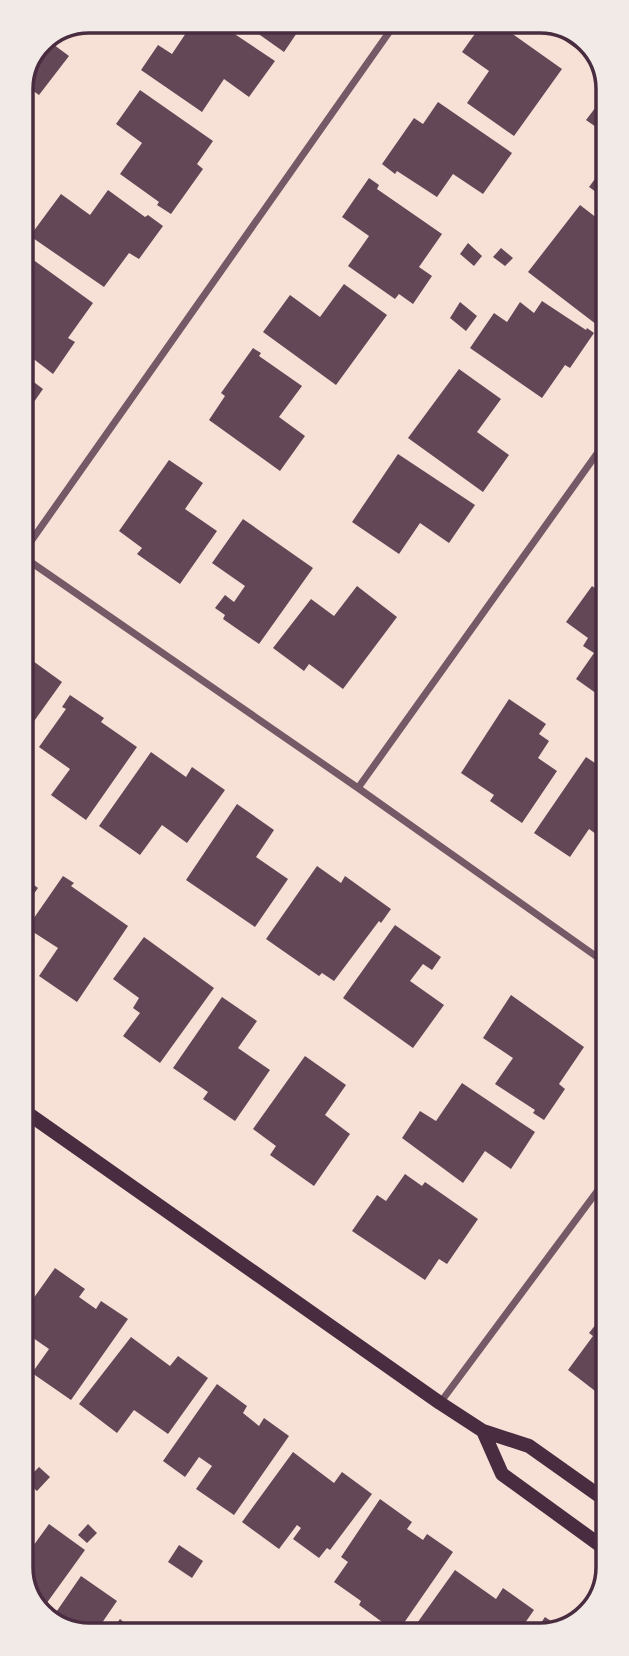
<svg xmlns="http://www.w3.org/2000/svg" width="629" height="1656" viewBox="0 0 629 1656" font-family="Figtree,sans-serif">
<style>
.building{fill:#644757}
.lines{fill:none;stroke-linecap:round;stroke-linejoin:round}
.minor{stroke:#755966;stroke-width:7}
.secondary{stroke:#4a2c40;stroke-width:14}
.rim{fill:none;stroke:#4a2c40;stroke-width:3.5}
</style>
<rect width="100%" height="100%" fill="#f7e1d7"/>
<path class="building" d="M194,21H215L275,61L249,97L224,79L202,112L141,70L158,45L172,54Z
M240,21H305L284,52Z
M484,21H499L497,23L562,69L514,136L467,103L489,71L462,52Z
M537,21H544L584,38L587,42L581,52Z
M46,39L69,56L39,95L22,83L41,41Z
M140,90L213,141L197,164L203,169L171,214L157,205L159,202L120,174L142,143L116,124Z
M602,99L606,102V134L586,120Z
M438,102L512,153L483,194L453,174L437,197L397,171L395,174L382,164L414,118L423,124Z
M606,164V199L589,187Z
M369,178L379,185L377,189L442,234L419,267L432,276L413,304L399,294L395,299L348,266L369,236L342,217Z
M108,190L145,217L148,215L163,226L139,259L129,253L104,287L30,236L61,194L90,215Z
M580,205L606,225V264L602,269L606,272V321L601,328L528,272Z
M468,243L482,256L474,266L460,254Z
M501,248L513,258L505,266L493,257Z
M21,251L93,303L68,338L75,342L53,374L22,350Z
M344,284L387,315L336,385L263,332L290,295L320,317Z
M542,301L586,330L587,328L594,333L570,368L565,365L542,398L470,348L494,313L507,322L520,302L534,313Z
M460,302L477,316L466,331L450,318Z
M253,348L261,353L259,356L302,386L279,417L305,436L280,471L209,420L225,396L221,393Z
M459,369L501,399L477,432L509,455L483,492L408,438Z
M22,373L43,389L22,419Z
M398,454L475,505L449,543L420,523L399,554L352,522Z
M169,460L203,483L185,509L217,531L180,584L137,554L142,548L119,531Z
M243,519L313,568L259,644L223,619L225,615L215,608L225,595L234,602L245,586L212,563Z
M357,586L397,617L343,689L309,664L304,671L273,648L311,599L334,616Z
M592,586L606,596L607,701L576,679L594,653L583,646L588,638L566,622Z
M26,656L62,682L22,738V661Z
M70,695L104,718L101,722L137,747L86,820L51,795L70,769L39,747L66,709L62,707Z
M509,699L546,724L539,734L549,741L538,758L557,771L522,823L490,801L494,795L461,773Z
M151,752L186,777L192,767L225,790L187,843L162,825L140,855L99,826Z
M586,757L607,771V842L589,829L570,857L534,833Z
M237,804L274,830L256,857L288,879L255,927L186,880Z
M317,866L341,883L345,876L391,909L381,923L379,921L334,981L322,973L319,976L266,939Z
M22,876L38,888L22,910Z
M63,876L74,883L71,886L128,926L77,1002L39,976L58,948L27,928Z
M395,925L441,957L432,970L423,964L410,981L444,1005L413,1048L343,998Z
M144,937L214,988L160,1063L123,1036L140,1013L133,1008L139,998L113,979Z
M511,995L584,1047L559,1084L565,1089L544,1120L533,1113L535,1110L495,1084L513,1058L483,1038Z
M222,997L257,1021L238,1048L270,1070L235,1121L203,1099L208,1092L173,1068Z
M305,1056L346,1085L325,1115L350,1134L314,1186L270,1155L276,1146L253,1129Z
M462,1083L535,1132L511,1169L485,1151L463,1183L402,1138L420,1111L436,1121Z
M405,1174L422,1186L425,1182L478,1219L447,1264L439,1259L425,1280L352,1231L377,1195L386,1201Z
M55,1268L85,1289L79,1297L96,1309L101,1301L128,1319L71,1400L32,1373L49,1349L23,1331V1313Z
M608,1309V1401L568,1370L593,1336L589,1333Z
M131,1337L170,1366L178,1356L208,1378L168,1434L134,1410L117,1433L79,1404Z
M217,1384L247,1406L243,1413L259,1426L264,1418L289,1436L234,1515L196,1489L212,1466L199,1457L185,1477L163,1461Z
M293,1452L334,1483L342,1472L372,1494L330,1550L327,1548L319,1558L293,1539L301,1528L297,1525L279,1549L242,1522Z
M39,1467L50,1477L37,1491L25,1481Z
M380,1499L412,1522L407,1529L423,1540L427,1534L453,1552L397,1633L359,1605L361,1601L334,1582L348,1562L341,1557Z
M49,1524L85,1550L41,1611L23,1585V1560Z
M88,1524L97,1533L87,1543L78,1535Z
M179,1545L203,1561L192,1578L168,1562Z
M455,1570L496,1599L503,1588L534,1610L518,1633H410Z
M81,1576L117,1601L95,1633L98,1635H85L50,1621Z
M545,1617L563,1629L558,1633H534Z
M120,1619L132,1629L128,1635H117L111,1631Z"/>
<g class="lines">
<path class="minor" d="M22,554L397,21
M22,556L358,788L607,964
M358,788L606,441
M440,1403L607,1178"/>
<path class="secondary" d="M23,1110L440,1403L483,1431L529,1446L608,1502
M483,1431L502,1474L608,1551"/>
</g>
<path d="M0 0H629V1656H0ZM89 33H540A56 56 0 0 1 596 89V1567A56 56 0 0 1 540 1623H89A56 56 0 0 1 33 1567V89A56 56 0 0 1 89 33Z" fill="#f1eae7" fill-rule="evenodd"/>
<path class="rim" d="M89 33H540A56 56 0 0 1 596 89V1567A56 56 0 0 1 540 1623H89A56 56 0 0 1 33 1567V89A56 56 0 0 1 89 33Z"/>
</svg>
